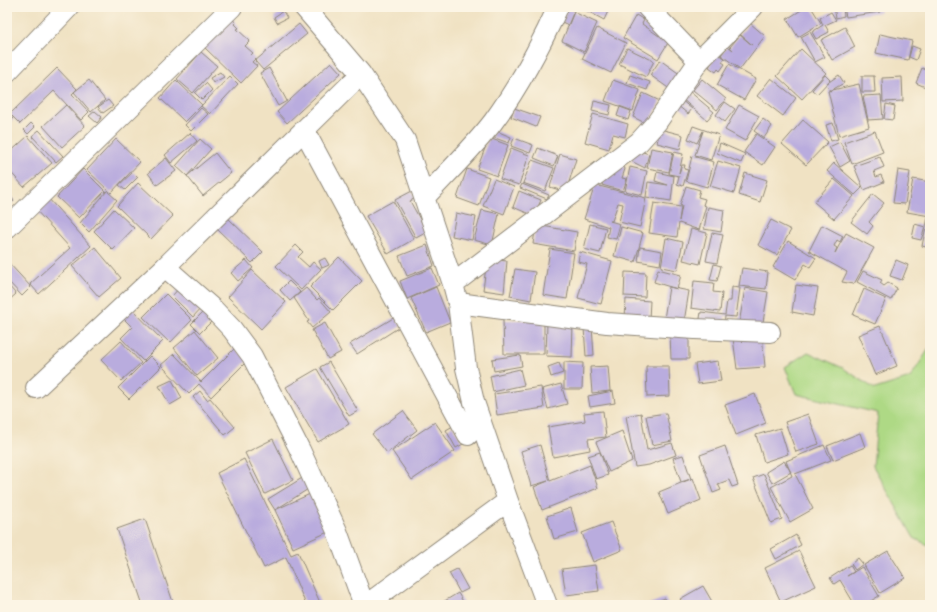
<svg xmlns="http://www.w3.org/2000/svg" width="937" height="612" viewBox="0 0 937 612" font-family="Sriracha,sans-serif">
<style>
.green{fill:#aed985;stroke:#6c8258}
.building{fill:#b9acde}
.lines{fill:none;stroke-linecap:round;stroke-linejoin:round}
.minor-casing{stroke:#8e8677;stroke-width:22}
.minor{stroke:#fff;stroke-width:20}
</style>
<rect width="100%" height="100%" fill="#fcf5e5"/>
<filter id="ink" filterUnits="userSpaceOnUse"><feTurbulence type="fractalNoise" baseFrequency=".025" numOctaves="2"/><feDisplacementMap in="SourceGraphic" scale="8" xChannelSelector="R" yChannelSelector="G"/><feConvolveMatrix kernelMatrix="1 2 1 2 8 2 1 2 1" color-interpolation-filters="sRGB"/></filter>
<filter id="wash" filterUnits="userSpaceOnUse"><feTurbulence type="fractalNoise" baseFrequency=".012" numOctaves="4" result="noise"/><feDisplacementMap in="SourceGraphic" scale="16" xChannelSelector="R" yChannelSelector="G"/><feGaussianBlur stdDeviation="0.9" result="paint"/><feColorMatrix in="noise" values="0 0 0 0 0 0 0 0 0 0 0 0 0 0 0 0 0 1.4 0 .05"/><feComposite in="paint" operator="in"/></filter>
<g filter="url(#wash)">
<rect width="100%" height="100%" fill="#f0e2c3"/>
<path class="green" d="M930,347V546L914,538L873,466L878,413L796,394L785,367L808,352L843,368L875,389L910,378Z"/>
<g id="blocks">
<path class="building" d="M580,7H610L604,20Z
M806,7H811L821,23L798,37L787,19Z
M834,7H843L844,16L836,18Z
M844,7H879L880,12L846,17Z
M568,8L574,11L568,25L562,22Z
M283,11L287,18L277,23L274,17Z
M574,12L597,23L584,52L562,41Z
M831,12L836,20L825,25L829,32L816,39L812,32L823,25L820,18Z
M636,15L644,20L642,24L659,36L663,33L671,38L658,59L623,38Z
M230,16L236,23L235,24L239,28L237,29L250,41L245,46L253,53L251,55L255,59L252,62L257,66L241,83L202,45Z
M750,23L765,36L740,69L721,55L728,46L733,50L730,47L740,35L752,45L740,34Z
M299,24L307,34L263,70L255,61Z
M845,27L855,47L832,60L821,40Z
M597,28L626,43L611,73L582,59Z
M810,32L825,57L815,62L801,37Z
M880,34L912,41L908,60L876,53Z
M912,46L920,49L916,60L909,57Z
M627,48L654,61L646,77L619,64Z
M801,49L826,73L802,99L777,76Z
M201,52L217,66L193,93L177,79Z
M717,54L725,58L722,62L725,64L720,71L718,69L716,72L709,67Z
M660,60L681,75L671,90L650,75Z
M331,62L341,73L287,123L277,112Z
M729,64L756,79L744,100L717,85Z
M57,68L77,89L72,94L89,112L81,120L54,91L20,124L10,114Z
M269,68L287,101L278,106L260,73Z
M922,68L930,72V89L916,83Z
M220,72L224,77L213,83L210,78Z
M630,75L650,82L647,90L627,83Z
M825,75L830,80L817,94L812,90Z
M839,75L844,83L830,91L826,84Z
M230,76L238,84L210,114L201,106Z
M862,76H874L875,92H862Z
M902,77L903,101L883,102L882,78Z
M771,78L796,98L783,116L757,96Z
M702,79L726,99L717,110L693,90Z
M89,80L105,100L91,112L74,92Z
M176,80L202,105L185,122L160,98Z
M613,80L640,90L633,111L605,101Z
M206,83L212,90L202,100L195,93Z
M859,84L869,127L839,136L828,91Z
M689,91L714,112L707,120L682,99Z
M643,93L660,101L649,125L633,117Z
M881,95L883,119L868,120L863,96Z
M108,100L113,106L103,113L98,107Z
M681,100L692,109L688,114L677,105Z
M594,101L611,105L609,115L592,111Z
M725,102L735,109L725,122L716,115Z
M886,104L895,106L893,120L884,119Z
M66,105L85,126L62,147L43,126Z
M739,105L759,116L745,141L725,130Z
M620,107L631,111L628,120L617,116Z
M201,108L208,114L191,131L185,125Z
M514,108L540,117L536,127L511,117Z
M95,111L102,117L97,123L89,116Z
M7,112L13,119L7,125Z
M593,114L628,124L625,137L613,134L609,149L585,142Z
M763,119L772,126L764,138L754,131Z
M803,120L828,142L806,165L782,144Z
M31,123L35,127L28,134L24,130Z
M833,123L838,139L831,141L826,125Z
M693,126L719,135L711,160L695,155L703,131L697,143L688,139Z
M660,129L683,135L680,149L657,143Z
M39,130L63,156L56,162L32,136Z
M494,130L511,137L509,143L492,137Z
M875,131L883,152L852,164L844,142Z
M190,133L197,141L171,163L165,155Z
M756,134L775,147L763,165L744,152Z
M28,136L52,163L24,187L7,168V155Z
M489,138L508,145L497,176L477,169Z
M514,138L533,145L530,153L511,146Z
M116,139L140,162L111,193L87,170Z
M200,139L211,149L187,176L176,166Z
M840,142L850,161L840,167L829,147Z
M720,143L745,154L741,163L717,153Z
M511,148L529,155L519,185L500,179Z
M538,148L558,156L554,166L534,158Z
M651,148L673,152L669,172L647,168Z
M637,150L649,154L645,168L631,161Z
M674,152L683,154L679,173L682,165H685L684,169L688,170L683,186L677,184L679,176L669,174Z
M215,153L231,173L203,196L187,176Z
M560,154L576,159L566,192L550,187Z
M692,156L714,162L707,187L686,181Z
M880,157L884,167L874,171L876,177L881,175L884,182L864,190L854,166Z
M166,158L176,171L157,185L148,173Z
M532,160L554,168L545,191L523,183Z
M718,161L741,168L734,193L710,186Z
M834,163L862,188L855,195L827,171Z
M623,165L625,169L622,178L627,179L623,191L602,185L605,173L614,176L612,171Z
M630,167L647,171L642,195L625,191Z
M83,169L105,191L79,218L57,197Z
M467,169L489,177L479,206L457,198Z
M898,170L910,172L905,204L893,203Z
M133,172L138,177L125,190L119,185Z
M657,172L674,176L671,201L646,197L648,182L668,185L655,181Z
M745,173L767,180L760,202L739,195Z
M494,179L514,187L504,214L483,206Z
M834,179L854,196L834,219L814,202Z
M913,179L930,182V216L907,212Z
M138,183L173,216L151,239L117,206Z
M522,184L549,195L547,199L520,188Z
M595,185L646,198L640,227L619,222L623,204L618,203L612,221H610L620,224L616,239L607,237L609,227L584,219Z
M686,186L700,190L698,197L705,199L703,205L706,206L699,230L679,223L677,237L649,233L654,203L681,207L679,221L682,206L680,205Z
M7,191L14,201L8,205L7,203Z
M107,191L117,200L89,232L80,223Z
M412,191L416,198L410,201L427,232L416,238L395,200Z
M519,191L541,200L534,216L513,207Z
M873,194L884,203L869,222L873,226L867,234L851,222Z
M48,198L91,246L39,294L30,284L70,248L35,209Z
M393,201L414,239L388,254L366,216Z
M708,207L724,210L721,232L704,229Z
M114,209L134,228L113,250L94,231Z
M482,210L499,214L492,245L474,240Z
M456,213L476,217L472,240L452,236Z
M227,217L263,252L252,263L216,228Z
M928,217L930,218V248L922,246Z
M771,220L791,230L777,255L758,245Z
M590,224L606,228L600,253L584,249Z
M915,224L925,227L921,240L912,238Z
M536,225L577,232L574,251L533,244Z
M822,225L843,236L840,242L837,240L834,246L837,248L835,253L846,233L874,248L854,284L842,282L847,272L809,251Z
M621,227L643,233L635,262L614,256Z
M691,229L707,233L700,264L683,260Z
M712,233L723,235L717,263L706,261Z
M666,238L683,242L677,270L661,267Z
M788,241L816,258L810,267L805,264L795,280L773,267Z
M296,245L303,252L298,257L309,267L313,262L321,269L301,290L276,266Z
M427,245L434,266L407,276L399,256Z
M95,247L121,278L99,297L72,266Z
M640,247L662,251L660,265L638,261Z
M550,249L574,253L567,299L543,295Z
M580,252L612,261L601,304L578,298L587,264L578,262Z
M339,257L362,281L333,310L310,287Z
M325,258L329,265L322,268L319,261Z
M487,259L507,261L504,293L483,290Z
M246,260L253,268L238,281L231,273Z
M896,260L908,265L902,280L890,276Z
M7,261L31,287L22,296L7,280Z
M714,264L721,266L717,281L710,280Z
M432,268L439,285L407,299L400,281Z
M742,268L768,272L766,289L739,286Z
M515,269L535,272L531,300L510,296Z
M658,269L681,275L677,289L654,282Z
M252,270L286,302L261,329L228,297Z
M863,271L882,280L880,283L884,286L888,283L897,288L891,300L857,282Z
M625,272L646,273L645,297L624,296Z
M289,281L300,292L290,301L280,290Z
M694,281L714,283L713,292L722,293L720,312L691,308Z
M7,284L16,294L7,302Z
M796,285L818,288L813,316L792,312Z
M180,287L201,308L193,317L172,296Z
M436,287L450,322L426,332L411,298Z
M669,287L689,291L684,322L664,319Z
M732,287L740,288L736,317L725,316L724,328L699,325L701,312L725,315L727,301H731Z
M306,288L317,300L319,298L331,312L312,328L307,322L309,321L294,298Z
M745,288L768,292L762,328L739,324Z
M864,289L886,299L875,324L853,315Z
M166,294L192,320L170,343L143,317Z
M626,299L650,301L649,319L625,318Z
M132,309L163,341L143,361L121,338L132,327L123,318Z
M203,312L212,321L200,333L191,324Z
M395,317L401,326L357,354L350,344Z
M503,320H544V354H504Z
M325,323L341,352L328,359L312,330Z
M547,323L573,324L572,357L546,356Z
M880,326L897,366L875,375L858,335Z
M592,327L594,355L586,356L584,328Z
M195,330L218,358L197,376L174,348Z
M670,334H689V359H671Z
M762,335L765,367L737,369L733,338Z
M121,341L141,363L121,381L101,360Z
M235,348L248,360L211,397L199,384L189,394L161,365L174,354L201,382Z
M520,355L522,366L494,371L492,359Z
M150,356L161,367L129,399L118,388Z
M718,361L721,381L698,384L695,364Z
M329,362L358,411L349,416L320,367Z
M564,362L583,363L582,389H564Z
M559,363L563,373L551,377L548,367Z
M608,366L610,391L592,393L590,367Z
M646,366H669L670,396L647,397Z
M317,369L349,424L318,442L286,387Z
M520,369L524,385L493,392L490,376Z
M172,380L182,398L170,405L159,386Z
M561,384L567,404L548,409L542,389Z
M541,387L544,408L497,415L494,394Z
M200,391L207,400L210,398L235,427L225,435L193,397Z
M613,391L615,403L590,407L588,396Z
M755,394L766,423L736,435L725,405Z
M403,411L417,430L387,453L372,434Z
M603,411L606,437L588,439L590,450L553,457L548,427L585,421L584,413Z
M641,413L647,450L672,443L676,455L649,465L635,467L626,416Z
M666,413L672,441L652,445L646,416Z
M808,414L819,444L796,452L785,422Z
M435,422L455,451L412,480L392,451Z
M453,426L463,444L456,448L446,430Z
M780,428L788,454L764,462L756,435Z
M622,431L632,461L609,472L596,442Z
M860,433L865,447L833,460L827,446Z
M273,439L293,480L265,494L245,453Z
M540,445L550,481L590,465L598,488L542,510L534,487L548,481L531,486L521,451Z
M824,445L831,460L795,474L813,509L790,522L771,487L792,476L786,461Z
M725,446L738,485L732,487L729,480L718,484L721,490L713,493L700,455Z
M600,452L608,475L596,479L588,456Z
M683,455L691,479L681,482L673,458Z
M244,459L291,555L298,552L321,605H306L286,557L264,568L217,473Z
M784,461L791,472L772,483L766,472Z
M764,474L782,519L771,523L753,478Z
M307,475L313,486L275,510L268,499Z
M693,478L701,500L668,514L659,492Z
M310,494L328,532L293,548L275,510Z
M571,508L578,532L554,539L547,516Z
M145,519L174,605H143L117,529Z
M611,522L622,550L593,562L582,533Z
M796,535L801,545L776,559L771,549Z
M799,551L816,586L781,602L765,568Z
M888,551L905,578L880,593L864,565Z
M858,558L863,564L855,570L851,564Z
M595,565L599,591L566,595L562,569Z
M850,565L854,572L847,576L862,567L879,596L864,605H855L840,580L834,584L830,578Z
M457,569L468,589L460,593L449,573Z
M703,586L714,605H684L680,599Z
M458,593L465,605H438Z
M665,598L668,605H647Z"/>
</g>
</g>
<g filter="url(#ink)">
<use href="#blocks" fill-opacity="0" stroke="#8e8677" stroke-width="1"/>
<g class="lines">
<g class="minor-casing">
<path id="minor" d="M304,7L361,74L405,140L453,284L458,303L466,368L474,402L508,501L547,605
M647,7L699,61
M7,72L69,7
M304,130L468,435
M425,197C447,173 474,147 493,122C519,86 540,47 558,7
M7,228L232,7
M165,267L213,309L232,329L252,356L300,450L337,531L364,605
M453,284L639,142L657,122L699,61L753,7
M458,303L607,323L695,329L770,332
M36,388L165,267L361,74
M366,605L508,501"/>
</g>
<use href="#minor" class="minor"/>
</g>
</g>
<rect width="937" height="612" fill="none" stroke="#fcf5e5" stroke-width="24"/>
</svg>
